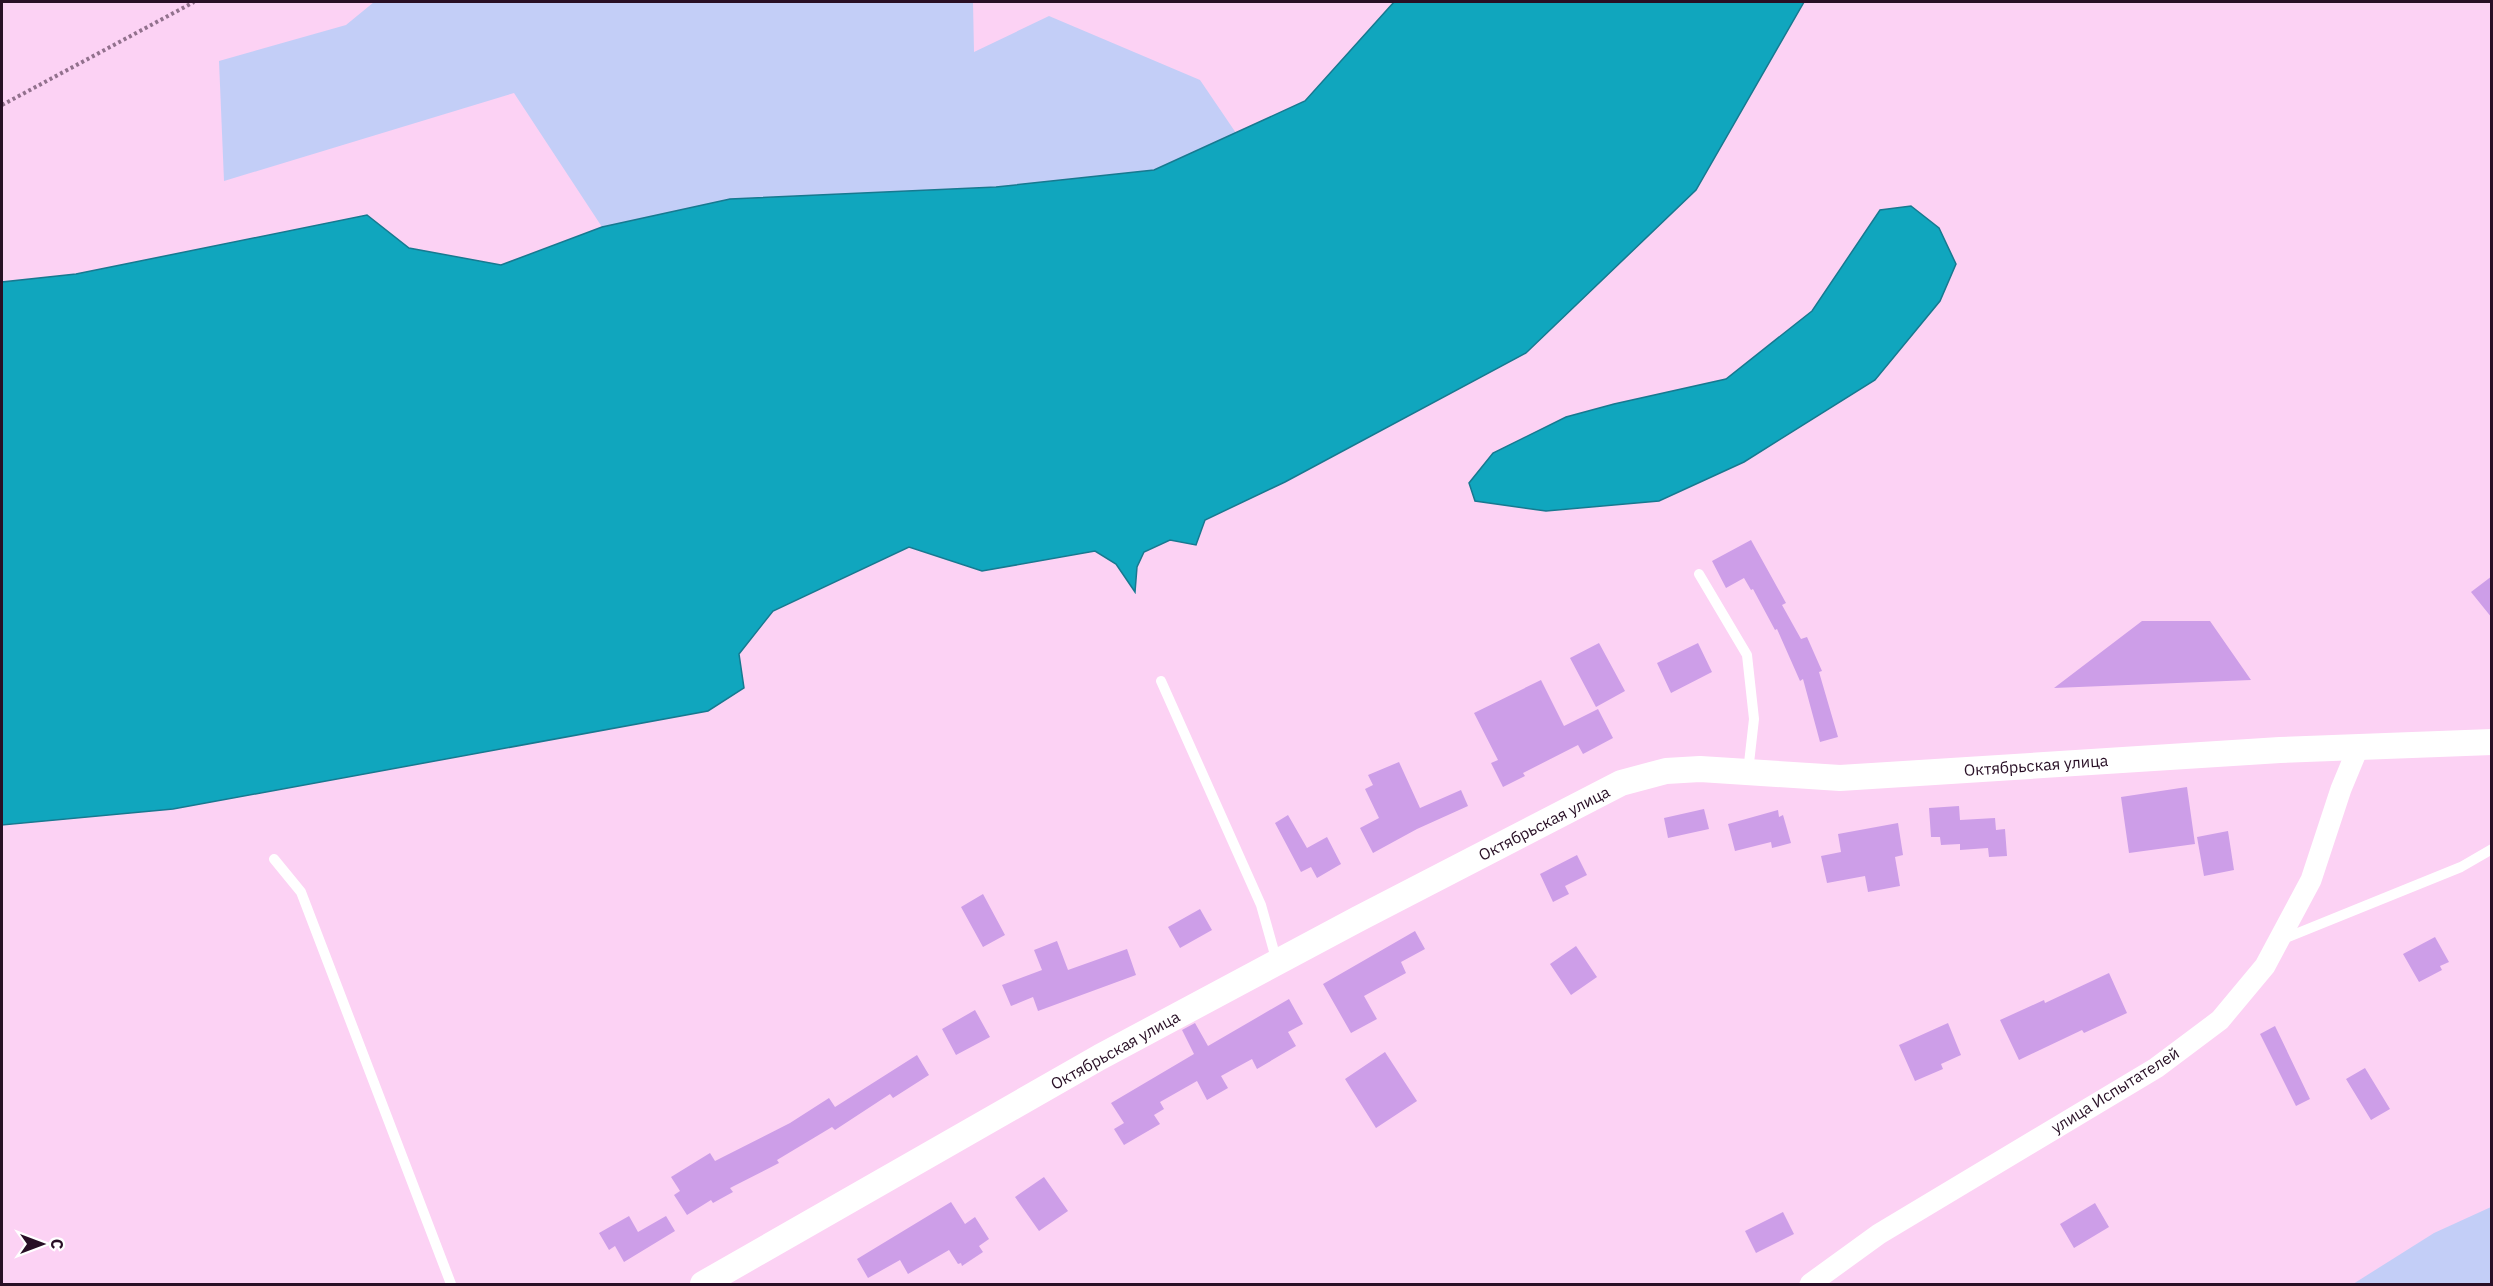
<svg xmlns="http://www.w3.org/2000/svg" width="2493" height="1286" viewBox="0 0 2493 1286" font-family="'IBM Plex Sans',sans-serif">
<style>
.green{fill:#c3cef7}
.water{fill:#10a6be;stroke:#177990;stroke-width:1.5}
.building{fill:#cd9ee8}
.lines{fill:none;stroke-linecap:round;stroke-linejoin:round}
.path{stroke:#92718d;stroke-width:4;stroke-dasharray:3 3;stroke-linecap:butt}
.service{stroke:#fff;stroke-width:10}
.minor{stroke:#fff;stroke-width:21}
.tertiary{stroke:#fff;stroke-width:26}
.labels{text-anchor:middle;dominant-baseline:central;stroke-width:4.5;stroke-linejoin:round;paint-order:stroke}
.street-label{font-size:16px;fill:#280f25;stroke:#fff}
</style>
<rect width="100%" height="100%" fill="#fcd2f4"/>
<path class="green" d="M374,2H973L974,52L1049,16L1200,80L1236,133L1154,170L996,187L730,199L602,227L514,93L224,181L219,61L346,25Z
M2491,1207V1284H2353L2434,1233Z"/>
<path class="water" d="M1394,2H1804L1696,190L1526,353L1285,482L1205,520L1196,545L1170,540L1144,552L1137,567L1135,592L1116,564L1095,551L982,571L909,547L773,611L739,654L744,688L708,711L173,809L2,825V282L76,274L367,215L409,248L501,265L602,227L730,199L996,187L1154,170L1305,101Z
M1911,206L1939,228L1956,264L1940,301L1875,380L1744,462L1659,501L1546,511L1475,501L1469,483L1493,453L1566,417L1614,404L1726,379L1812,311L1880,210Z"/>
<path class="building" d="M1751,540L1786,603L1782,605L1801,639L1807,637L1822,671L1819,672L1838,737L1820,742L1803,679L1800,681L1777,629L1775,630L1753,589L1751,590L1744,578L1726,588L1712,561Z
M2492,576V618L2471,592Z
M2142,621H2210L2251,680L2054,688Z
M1599,643L1625,691L1596,707L1570,658Z
M1698,643L1712,672L1671,693L1657,663Z
M1541,680L1564,726L1598,709L1613,738L1583,754L1578,745L1523,773L1525,776L1503,787L1491,763L1498,760L1474,713Z
M1399,762L1420,808L1461,790L1468,806L1417,829L1373,853L1360,828L1379,818L1365,789L1373,785L1368,775Z
M2187,787L2195,844L2129,853L2121,797Z
M1959,806L1960,820L1995,818L1996,830L2005,829L2007,856L1989,857L1988,848L1960,850V844L1941,845L1940,837H1931L1929,808Z
M1704,809L1709,829L1668,838L1664,818Z
M1778,810L1779,817L1783,815L1791,843L1772,848L1771,842L1735,851L1728,824Z
M1288,815L1307,848L1327,837L1341,864L1317,878L1311,867L1301,872L1275,823Z
M1898,823L1903,855L1895,857L1900,886L1868,892L1865,876L1827,883L1821,856L1841,852L1838,834Z
M2228,831L2234,870L2204,876L2197,837Z
M1577,855L1587,875L1565,886L1569,894L1553,902L1540,874Z
M983,894L1005,935L983,947L961,907Z
M1200,909L1212,930L1180,948L1168,927Z
M1415,931L1425,949L1401,962L1406,973L1364,996L1377,1019L1351,1033L1323,984Z
M2435,937L2449,962L2440,966L2442,970L2419,982L2403,954Z
M1057,941L1068,970L1127,949L1136,975L1038,1011L1033,997L1011,1006L1002,985L1042,970L1034,950Z
M1576,946L1597,977L1571,995L1550,964Z
M2109,973L2127,1013L2084,1033L2082,1030L2019,1060L2000,1020L2044,1000L2045,1003Z
M1289,999L1303,1024L1288,1032L1296,1046L1257,1069L1252,1059L1221,1076L1228,1088L1207,1100L1197,1081L1160,1102L1164,1109L1154,1115L1160,1124L1124,1145L1114,1129L1124,1123L1111,1103L1194,1054L1182,1030L1195,1023L1208,1046Z
M975,1010L990,1037L956,1055L942,1029Z
M1948,1023L1961,1055L1941,1064L1943,1069L1915,1081L1899,1045Z
M2275,1026L2310,1099L2296,1106L2260,1034Z
M1385,1052L1417,1101L1376,1128L1345,1079Z
M917,1055L929,1075L893,1098L890,1094L835,1130L832,1127L777,1160L779,1163L730,1188L733,1192L713,1203L711,1200L687,1215L674,1195L680,1191L671,1177L710,1153L715,1161L790,1123L829,1098L835,1107Z
M2365,1068L2390,1109L2371,1120L2346,1079Z
M1044,1177L1068,1211L1039,1231L1015,1197Z
M951,1202L965,1224L975,1217L989,1239L979,1246L983,1252L962,1266L961,1263L958,1264L949,1250L908,1274L900,1260L868,1278L857,1259Z
M2095,1203L2109,1227L2074,1248L2060,1224Z
M1783,1212L1794,1234L1756,1253L1745,1231Z
M629,1216L638,1232L666,1216L675,1231L624,1262L615,1246L609,1250L599,1233Z"/>
<g class="lines">
<path class="path" d="M2,105L194,2"/>
<path class="service" d="M1699,574L1747,655L1754,719L1748,772
M1161,681L1261,905L1277,962
M274,859L301,892L451,1284
M2283,939L2461,867L2492,849"/>
<path class="minor" d="M1810,1284L1879,1234L2156,1068L2220,1020L2265,966L2311,880L2341,789L2358,748"/>
<path class="tertiary" d="M703,1284L1100,1057L1358,919L1621,783L1666,771L1700,769L1840,778L2280,750L2492,742"/>
</g>
<g class="labels">
<g class="street-label">
<text transform="translate(2036 765) rotate(-4)">Октябрьская улица</text>
<text transform="translate(1544 823) rotate(-27)">Октябрьская улица</text>
<text transform="translate(1115 1050) rotate(-29)">Октябрьская улица</text>
<text transform="translate(2115 1090) rotate(-32)">улица Испытателей</text>
</g>
</g>
<rect width="2493" height="1286" fill="none" stroke="#280f25" stroke-width="6"/>
<g transform="translate(42 1244) rotate(90)" stroke="#ffffff" stroke-width="4.5" paint-order="stroke">
<path d="M0-4.5L10 22L0 15L-10 22Z" fill="#280f25"/>
<text y="-9" font-size="16" font-weight="bold" text-anchor="middle" fill="#280f25">С</text>
</g>
</svg>
